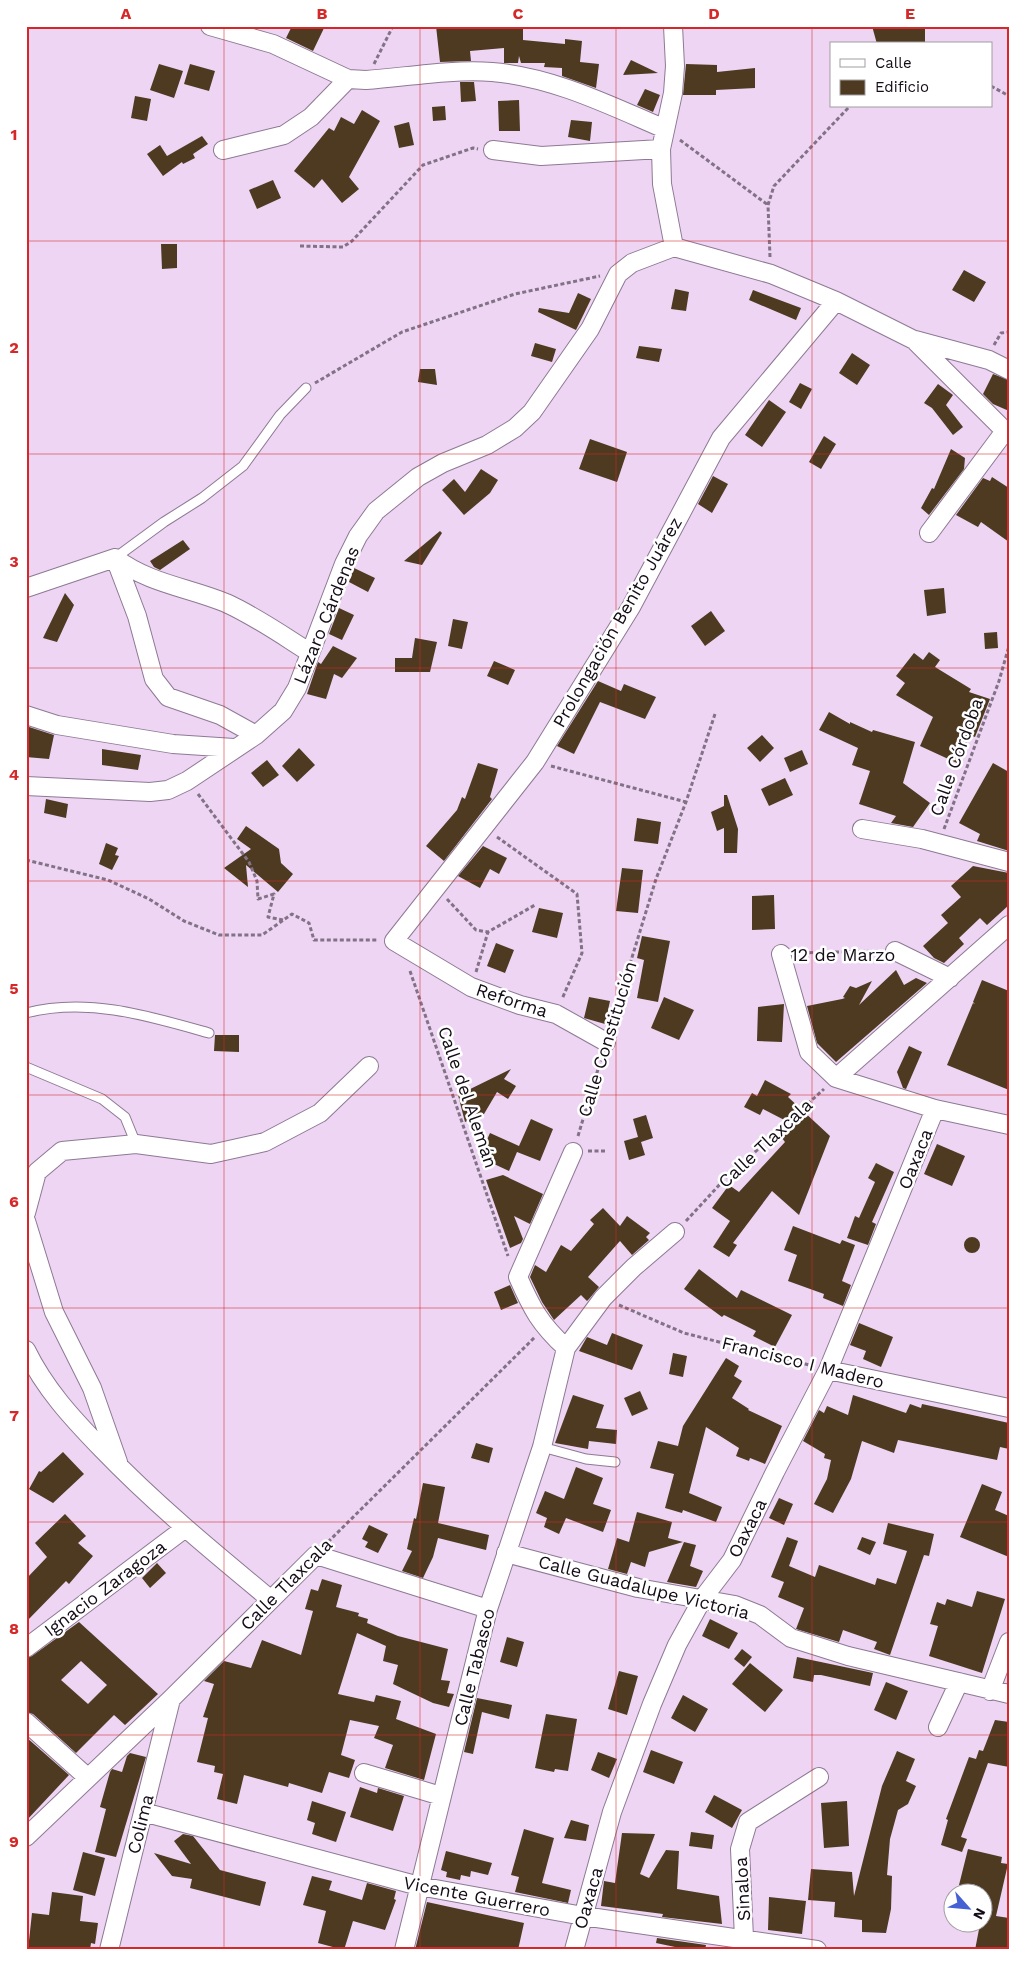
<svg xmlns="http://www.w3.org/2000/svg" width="1035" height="1976" viewBox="0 0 1035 1976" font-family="'Work Sans',sans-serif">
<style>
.building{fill:#4e3a21;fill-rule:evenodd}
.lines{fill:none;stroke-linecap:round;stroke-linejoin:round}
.lane-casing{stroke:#8e7994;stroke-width:11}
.street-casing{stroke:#8e7994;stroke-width:20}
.path{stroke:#827286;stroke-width:3;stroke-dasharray:4 2.5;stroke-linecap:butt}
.lane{stroke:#fff;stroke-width:9}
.street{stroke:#fff;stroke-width:18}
.grid{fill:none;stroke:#d62828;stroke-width:1;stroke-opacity:0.55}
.labels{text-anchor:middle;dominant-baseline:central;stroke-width:5;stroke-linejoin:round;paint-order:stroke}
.street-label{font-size:18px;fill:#130b15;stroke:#fff}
.neatline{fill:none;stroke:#d62828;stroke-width:2}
.grid-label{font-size:16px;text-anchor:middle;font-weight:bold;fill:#d62828}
</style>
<rect width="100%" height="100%" fill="#edd5f3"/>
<path class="building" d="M292,26H325L313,51L286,38Z
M436,26H523V40L565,44V39L582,41L580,62L599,64L596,88L562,76V68L544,67L545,63H521L519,56L518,63H504V48L470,51L471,61L440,62Z
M872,26H925V42L877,44Z
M631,60L658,73L623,75Z
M159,64L183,71L174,98L150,90Z
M190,64L215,71L209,91L184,84Z
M686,64L717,65V72L755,68V88L716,90V95H683Z
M460,82H474L476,101L461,102Z
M645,89L660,95L653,112L637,105Z
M135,96L151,99L147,121L131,118Z
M519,100L520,131H499L498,101Z
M445,106L446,120L433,121L432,107Z
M362,110L380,121L349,177L359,189L342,203L322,179L314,188L294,171L329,128L334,131L341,117L354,124Z
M571,120L592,122L590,141L568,137Z
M409,122L414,145L399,148L394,126Z
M202,136L208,144L193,154L195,158L183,164L182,162L163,176L147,154L160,145L167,156Z
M273,180L281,198L257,209L249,190Z
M161,244H177V268L162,269Z
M964,270L986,282L974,302L952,290Z
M675,289L689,292L686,311L671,309Z
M753,290L801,308L796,320L749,300Z
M578,293L591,299L576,330L538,312L539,308L569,313Z
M535,343L556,349L552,362L531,356Z
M639,346L662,349L659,362L636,358Z
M852,353L870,365L857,385L839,373Z
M420,369H435L437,385L418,382Z
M993,374L1009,380V411L993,404L983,394Z
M800,383L812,389L801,409L789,402Z
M938,384L953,395L946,405L963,427L953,435L932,408L924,403Z
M769,400L786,412L762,447L745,435Z
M824,436L836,444L821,469L809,462Z
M590,439L627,452L617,482L579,469Z
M951,449L965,458L964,469L929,515L921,508L932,488L934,489Z
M481,469L498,480L490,493L464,515L442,490L454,479L465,492Z
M713,476L728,484L712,513L698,504Z
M992,477L1009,488V542L981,522L978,527L956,515L983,478L990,481Z
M440,531L442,533L422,565L404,561Z
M183,540L190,549L160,570L154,567L150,561Z
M354,568L375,578L368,592L349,582Z
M944,588L946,613L927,616L924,590Z
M65,593L74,605L57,642L43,638Z
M339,608L354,615L342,640L329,634Z
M711,611L725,631L705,646L691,626Z
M453,619L468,622L462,649L448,646Z
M997,632L998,648L985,649L984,633Z
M415,638L437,642L430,672H395V658H412Z
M333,646L357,658L342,678L334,674L326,699L307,694L318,662L321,664Z
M929,652L940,660L935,667L971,689L969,692L990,699L975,737L970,735L957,763L920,746L933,717L896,695L905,683L896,676L914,653L923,660Z
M494,661L515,670L508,685L487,676Z
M598,681L621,691L624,684L656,697L645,719L600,702L574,754L557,746Z
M829,712L850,724V722L872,732L873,730L915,742L903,783L930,803L913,827L891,823L896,816L859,804L870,771L852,765L858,748L819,730Z
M26,726L54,735L49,759L26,757Z
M762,735L774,748L760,762L747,748Z
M299,748L315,765L297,782L282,766Z
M102,749L141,755L138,770L102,765Z
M802,750L808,764L790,772L784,758Z
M267,760L279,775L263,787L251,773Z
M478,763L498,769L490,797L492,799L444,861L426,846L457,810L462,797L465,799Z
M993,763L1009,772V851L977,841L980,834L959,823Z
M785,778L793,795L769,806L761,789Z
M724,795H727L738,829L737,853H724V828L717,831L711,812L724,806Z
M46,799L68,804L66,818L44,813Z
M637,818L661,822L658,844L634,841Z
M246,826L279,849L281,863L293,874L278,892L246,865L248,887L224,868L251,849L237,839Z
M106,843L118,848L115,855L119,856L112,870L99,864Z
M483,846L507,858L499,874L490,869L480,888L458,876Z
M973,866L1009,873V905L987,925L980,918L959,938L964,944L944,963L934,958L923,946L948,923L941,915L961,897L951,886Z
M622,868L643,870L638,913L616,911Z
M774,895L775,929L752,930V896Z
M539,908L563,913L557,938L532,932Z
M642,936L670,941L658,1002L637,998L644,960L637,958Z
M496,943L514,950L505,973L487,966Z
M896,970L904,985L916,978L927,983L836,1062L817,1043L807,1006L842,999L845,998L843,997L850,986L856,988L872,981L859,1005Z
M982,980L1009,991V1090L947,1065L973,1003L975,1004L973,1002Z
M589,997L610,1001L605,1024L584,1018Z
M664,997L694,1010L679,1040L651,1028Z
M784,1004L782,1042L757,1041L758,1007Z
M215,1035H239V1052L214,1051Z
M909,1046L922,1052L906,1089L903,1088L897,1072Z
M511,1069L504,1079L516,1086L508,1099L497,1092L484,1114L465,1122L458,1095Z
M765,1080L791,1094L788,1097L830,1136L799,1215L772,1191L733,1243L737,1245L729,1257L713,1247L730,1221L712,1208L729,1185L739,1192L785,1142L782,1138L794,1125L763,1109L760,1115L744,1107L752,1093L757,1096Z
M646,1115L653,1138L641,1142L645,1155L629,1160L624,1141L638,1137L633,1119Z
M531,1119L553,1129L540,1161L517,1152L509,1171L479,1157L490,1133L519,1146Z
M937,1144L965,1156L952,1186L924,1174Z
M876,1163L894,1172L872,1222L876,1224L868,1245L847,1238L855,1216L859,1218L875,1182L868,1178Z
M503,1175L543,1194L530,1224L514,1216L523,1239L521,1243L510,1248L486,1180Z
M603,1208L620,1226L627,1216L650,1233L646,1237L649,1240L632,1255L620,1241L588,1277L599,1287L589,1299L587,1301L581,1295L554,1320L542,1302L530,1277L535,1265L546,1272L561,1245L571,1251L594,1224L590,1220Z
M793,1226L840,1244L842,1240L855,1245L842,1281L851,1285L843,1306L823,1298L824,1294L788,1281L797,1255L784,1250Z
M964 1245a8 8 0 1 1 16 0a8 8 0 1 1-16 0Z
M699,1269L737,1298L741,1290L792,1315L775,1347L753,1336L756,1331L724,1315L722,1317L684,1289Z
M510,1285L518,1303L501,1310L494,1292Z
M859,1323L893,1337L881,1367L863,1359L866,1351L850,1345Z
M612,1333L643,1345L632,1370L579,1351L587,1337L607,1345Z
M673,1353L687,1356L683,1377L669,1374Z
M726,1358L739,1366L734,1376L742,1381L732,1398L749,1409L748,1410L782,1426L765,1464L750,1458L749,1461L736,1456L739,1448L706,1427L689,1493L722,1507L716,1522L683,1510L682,1513L665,1508L674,1474L650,1468L658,1441L678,1446L683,1426Z
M640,1391L648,1409L632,1416L624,1398Z
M573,1395L604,1405L596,1428L617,1430L616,1444L589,1441L588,1449L555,1443Z
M853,1395L906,1413L910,1404L921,1408L922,1404L1009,1423V1449L1000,1447L997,1460L898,1440L894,1453L862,1441L851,1479L833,1513L814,1504L827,1479L831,1460L824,1458L825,1454L803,1441L819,1410L824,1413L827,1406L848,1415Z
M476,1443L493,1448L489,1463L471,1458Z
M63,1452L84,1474L53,1503L29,1489L39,1471L41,1472Z
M576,1467L603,1478L593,1504L611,1510L603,1532L566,1518L559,1534L544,1527L547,1518L536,1513L545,1491L564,1499Z
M423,1483L445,1487L438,1523L489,1535L486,1550L438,1538L433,1557L423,1578L402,1571L412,1551L407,1549L414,1518L416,1519Z
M982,1484L1002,1492L995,1510L1009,1516V1557L960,1537Z
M779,1498L793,1504L784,1525L769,1518Z
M637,1512L672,1522L668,1538L683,1542L649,1552L645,1567L631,1562L627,1574L608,1569L617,1538L629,1542Z
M65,1514L86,1536L78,1543L93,1556L69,1584L66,1581L26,1622V1579L47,1557L35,1543Z
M888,1523L934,1534L929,1556L924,1555L890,1655L874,1649L877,1642L843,1630L839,1642L796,1629L804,1608L778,1597L784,1582L771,1577L787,1537L798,1541L789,1566L815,1577L819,1565L875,1585L877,1578L896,1584L907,1551L883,1544Z
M369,1525L388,1534L378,1553L365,1547L368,1542L362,1539Z
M862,1537L876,1542L870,1555L857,1549Z
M684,1542L696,1545L690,1566L703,1571L696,1587L667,1582Z
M157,1563L166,1573L150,1588L142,1578Z
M322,1579L342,1585L336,1607L359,1613L358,1616L368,1619L367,1623L398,1636L448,1649L441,1680L450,1681L447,1693L454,1694L449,1707L433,1703L393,1684L398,1665L383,1661L386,1646L357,1633L338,1694L374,1702L376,1695L401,1701L396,1719L436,1734L424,1780L385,1768L393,1745L374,1738L379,1726L350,1720L341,1755L355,1760L349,1778L329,1772L322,1793L289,1783L288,1787L244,1775L237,1804L217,1799L223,1774L214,1772L215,1766L197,1762L208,1718L203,1717L214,1684L204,1681L224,1661L251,1668L262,1640L301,1655L313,1611L305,1609L311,1589L318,1591Z
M977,1591L1005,1599L982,1673L929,1656L938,1626L930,1624L937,1602L945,1605L947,1599L972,1607Z
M710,1619L738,1633L729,1649L702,1636Z
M79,1622L158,1694L125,1725L114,1715L76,1753L33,1714L26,1712V1658L32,1656ZM81,1661L107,1685L88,1704L61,1680Z
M507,1637L524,1642L517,1667L500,1662Z
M742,1649L752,1657L744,1667L734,1659Z
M797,1657L873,1673L870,1686L821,1675H814L813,1682L793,1678Z
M750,1663L783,1690L765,1712L732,1684Z
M619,1671L638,1676L627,1715L608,1709Z
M886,1682L908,1691L896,1720L874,1710Z
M683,1695L708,1709L695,1732L671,1718Z
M477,1698L512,1705L509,1719L482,1712L473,1754L464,1752Z
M546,1714L577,1719L568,1771L555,1769L554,1772L535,1768Z
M995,1720L1009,1722V1767L988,1763L961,1837L967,1839L962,1852L941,1845L948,1820L946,1819L969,1757L976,1759L979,1750L983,1751Z
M26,1737L69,1775L26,1821Z
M651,1750L683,1762L674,1784L643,1772Z
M897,1751L915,1759L906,1781L916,1786L908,1804L898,1810L890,1839L887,1875L892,1876L891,1909L886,1933L862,1932V1920L834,1917L835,1902L808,1900L811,1869L852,1872L854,1896L882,1786Z
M598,1752L617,1759L609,1778L591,1770Z
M130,1753L146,1757L116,1857L95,1852L106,1809L100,1807L110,1772L112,1769L122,1772L127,1756Z
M360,1787L377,1793L378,1788L404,1796L393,1831L350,1817Z
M714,1795L742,1810L732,1828L705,1812Z
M312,1801L346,1812L336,1842L312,1834L315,1823L307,1820Z
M847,1801L849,1846L824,1848L821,1803Z
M571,1820L589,1825L586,1841L564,1838Z
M524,1829L554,1838L542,1883L571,1890L568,1903L515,1892L519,1877L511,1875Z
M691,1832L714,1835L712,1849L689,1846Z
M622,1833L655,1834L640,1874L649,1878L666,1850L679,1851L677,1889L719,1896L722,1924L662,1917L663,1914L601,1906L604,1881L615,1883Z
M183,1834L193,1836L220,1870L266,1882L260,1906L190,1888L192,1879L172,1876L154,1853L191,1864L174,1841Z
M968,1849L1002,1857L1001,1863L1008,1864L996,1916L1009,1918V1950H975L980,1924H982V1890L959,1885Z
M446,1851L492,1863L488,1875L471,1871L470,1877L461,1875L460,1880L446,1877L447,1872L441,1870Z
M83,1852L105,1858L95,1896L73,1890Z
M312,1876L332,1881L329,1890L362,1900L367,1883L396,1891L394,1899L396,1900L385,1930L353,1921L344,1950L318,1943L326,1911L303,1905Z
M52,1892L83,1896L80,1921L98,1923L95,1944L91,1943L90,1950H28L32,1913L49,1915Z
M769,1897L806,1901L802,1934L768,1930Z
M427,1902L524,1923L518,1950H415Z
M657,1938L706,1945L705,1950H674L675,1947L656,1943Z"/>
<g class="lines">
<g class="lane-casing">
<path id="lane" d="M115,558L164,522L202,498L243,466L280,415L306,388
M26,1013C88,997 149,1016 209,1033
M26,1067L102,1099L125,1117L136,1144
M542,1447L586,1459L615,1462"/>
</g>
<g class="street-casing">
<path id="street" d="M210,26L273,44L348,79L366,80C407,77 451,69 492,72C553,77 609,105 665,129
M673,26L675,66L673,93L661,149L662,184L674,247
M223,150L284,135L311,117L348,79
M493,150L541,156L661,149
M674,247L771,274L836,301L914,340L1009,435
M915,340L989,360L1009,370
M929,533L1005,431
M115,558L137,616L154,679L168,697L220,715L256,735
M115,558C150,584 187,587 226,603C255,616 282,635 309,652
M26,588L115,558
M26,715L57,725L173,744L234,748
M26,786L150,792L168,790L187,781L256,735L283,711L297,688L344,564L358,536L376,511L418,477L443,463L487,445L515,428L532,412L590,329L618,274L632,263L674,247
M862,829L922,839L1009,862
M895,951L950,978
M781,954L809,1052L836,1078L935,1109L1009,1125
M606,1042L556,1014L520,1005L471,987L394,941L535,762L631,607L721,438L836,301
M836,1078L1009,925
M26,1213L37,1172L62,1151L136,1144L211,1154L265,1142L320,1113L369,1066
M26,1221L54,1312L92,1388L118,1462
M566,1348C540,1324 532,1309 518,1277L573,1152
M26,1350C45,1389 72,1418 102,1449C155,1504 212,1551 270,1599
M828,1370L1009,1408
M506,1553L638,1588L735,1605L760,1615L791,1638L848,1656L1009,1694
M26,1648L184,1529
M990,1691L1009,1642
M26,1722L88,1778
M938,1727L959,1682
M364,1773L441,1796
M143,1812L419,1886L583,1916L817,1950
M26,1837L171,1699L316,1555L488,1609
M748,1947L744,1938L740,1849L748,1822L819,1777
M109,1950L171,1699
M404,1950L488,1609L542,1447L566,1348L603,1298L634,1267L675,1232
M574,1950L612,1812L652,1704L677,1645L703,1598L732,1560L775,1472L828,1370L935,1109"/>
</g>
<path class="path" d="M374,64L393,26
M991,86L1009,96
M680,140L768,205
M300,246L343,247L352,241L423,165L473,148L478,149
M770,257L768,205L774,186L850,106
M994,345L1001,333L1009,332
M315,383L402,332L515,294L600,276
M551,766L686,802
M198,794L249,862L257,881L258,899L274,894L268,917L283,920
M944,829L999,681L1009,646
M497,837L577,894L582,953L562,999
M26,860L108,880L149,899L184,921L219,935H262L292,914L309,923L314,940H377
M447,899L476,930L488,932L535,905
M796,953L880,951
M410,971L508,1256
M476,972L488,932
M611,1026L656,879L686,802L715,714
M578,1136L602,1056
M588,1151H606
M686,1221L722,1182L824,1089
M619,1305L684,1333L813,1366
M328,1542L535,1337"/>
<use href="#lane" class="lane"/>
<use href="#street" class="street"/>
</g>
<path class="grid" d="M224,26V1950M420,26V1950M616,26V1950M812,26V1950M26,241H1009M26,454H1009M26,668H1009M26,881H1009M26,1095H1009M26,1308H1009M26,1522H1009M26,1735H1009"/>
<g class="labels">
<g class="street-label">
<text transform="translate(326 615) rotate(-68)">Lázaro Cárdenas</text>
<text transform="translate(617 622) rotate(-60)">Prolongación Benito Juárez</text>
<text transform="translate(956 757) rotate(-70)">Calle Córdoba</text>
<text x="843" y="954">12 de Marzo</text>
<text transform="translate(512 1000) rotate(18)">Reforma</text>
<text transform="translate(607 1039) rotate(-73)">Calle Constitución</text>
<text transform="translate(468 1097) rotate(71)">Calle del Alemán</text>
<text transform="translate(765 1143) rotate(-43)">Calle Tlaxcala</text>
<text transform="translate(915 1159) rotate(-68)">Oaxaca</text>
<text transform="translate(803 1362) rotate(14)">Francisco I Madero</text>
<text transform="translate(747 1528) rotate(-63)">Oaxaca</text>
<text transform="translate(286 1584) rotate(-45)">Calle Tlaxcala</text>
<text transform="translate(644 1587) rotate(14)">Calle Guadalupe Victoria</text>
<text transform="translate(105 1588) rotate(-37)">Ignacio Zaragoza</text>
<text transform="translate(474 1667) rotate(-76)">Calle Tabasco</text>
<text transform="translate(140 1824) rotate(-76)">Colima</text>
<text transform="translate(742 1889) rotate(-93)">Sinaloa</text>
<text transform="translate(477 1896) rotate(11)">Vicente Guerrero</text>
<text transform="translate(588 1898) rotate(-74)">Oaxaca</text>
</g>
</g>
<rect width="1035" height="1976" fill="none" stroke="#ffffff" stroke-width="55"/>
<rect x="830" y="42" width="162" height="65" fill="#ffffff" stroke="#a19da1"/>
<rect x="840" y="59" width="25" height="8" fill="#ffffff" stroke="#a19da1"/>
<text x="875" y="68" font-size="15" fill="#130b15">Calle</text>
<rect x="840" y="80" width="25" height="15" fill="#4e3a21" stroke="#a19da1"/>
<text x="875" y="92" font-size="15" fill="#130b15">Edificio</text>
<g transform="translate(968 1908) rotate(117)"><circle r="24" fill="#ffffff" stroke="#a19da1"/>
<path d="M0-4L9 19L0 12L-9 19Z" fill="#4561d4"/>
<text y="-8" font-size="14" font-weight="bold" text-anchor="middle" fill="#130b15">N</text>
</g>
<rect x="28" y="28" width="980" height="1920" class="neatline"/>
<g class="grid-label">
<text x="126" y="19">A</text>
<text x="322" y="19">B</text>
<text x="518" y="19">C</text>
<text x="714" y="19">D</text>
<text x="910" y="19">E</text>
<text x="14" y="140">1</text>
<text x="14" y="353">2</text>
<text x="14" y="567">3</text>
<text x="14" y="780">4</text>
<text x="14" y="994">5</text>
<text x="14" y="1207">6</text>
<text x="14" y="1421">7</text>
<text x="14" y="1634">8</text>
<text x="14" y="1847">9</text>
</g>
</svg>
